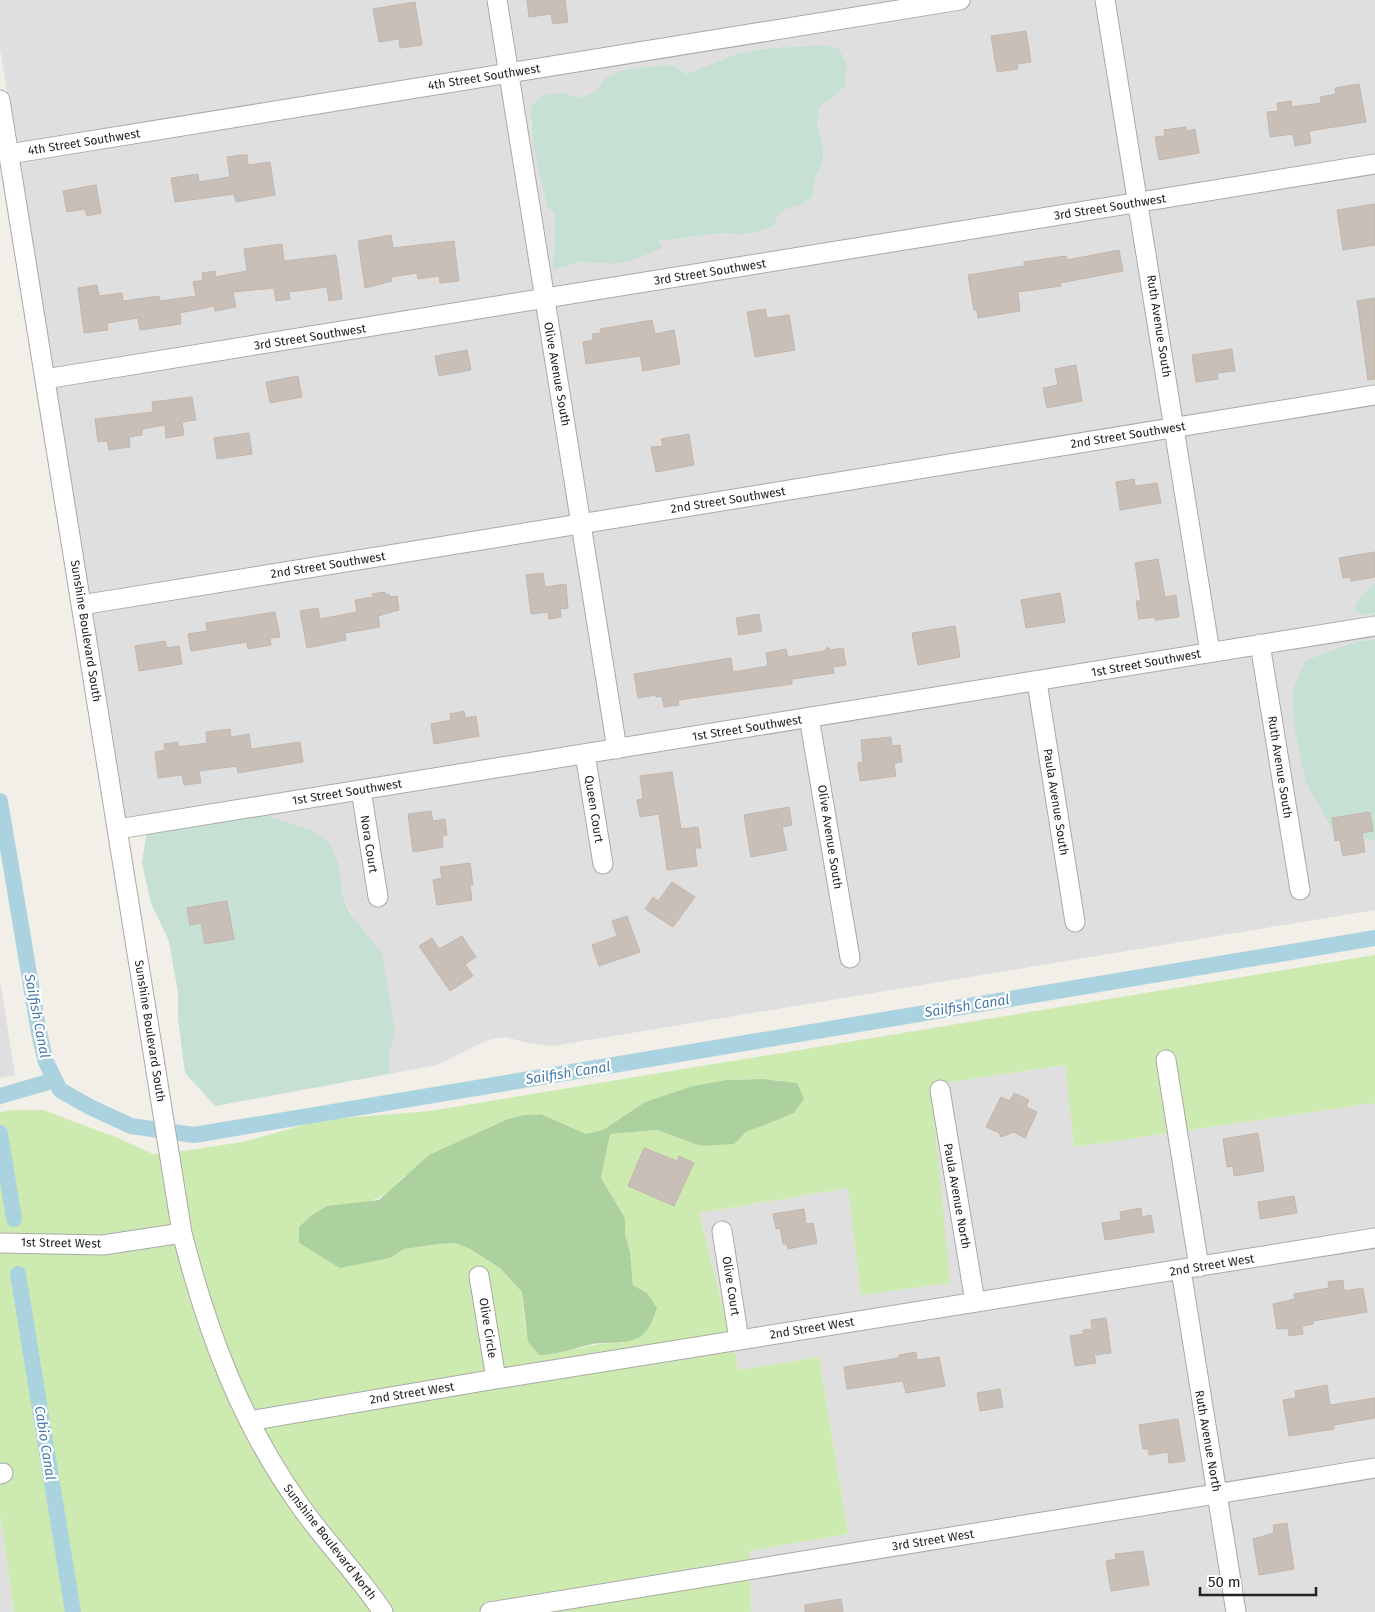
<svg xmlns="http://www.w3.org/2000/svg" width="1375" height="1612" viewBox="0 0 1375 1612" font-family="'Fira Sans',sans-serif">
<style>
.residential{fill:#e0dfdf;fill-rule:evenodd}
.grass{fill:#cdebb0;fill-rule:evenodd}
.forest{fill:#add19e}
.wetland{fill:#c6e0d4}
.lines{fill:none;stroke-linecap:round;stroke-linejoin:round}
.canal{stroke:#aad3df;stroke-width:16}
.building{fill:#c7bfb8;stroke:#c4b6ab}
.minor-casing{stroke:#a9a9a9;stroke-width:21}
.minor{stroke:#fff;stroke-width:19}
.labels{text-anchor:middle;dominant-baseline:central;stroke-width:4.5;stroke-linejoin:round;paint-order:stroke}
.street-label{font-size:12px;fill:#222;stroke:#fff}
.water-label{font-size:14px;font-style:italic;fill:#4a7aab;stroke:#fff}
</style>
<rect width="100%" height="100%" fill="#f2efe9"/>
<path class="residential" d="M0,0H1375V583L1360,597V615L1375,613V639L1352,643L1334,832L1375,841V910L553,1046L528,1043L505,1037L488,1040L437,1065L389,1074L390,1051L395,1031L357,924L343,897L341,881L313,831L245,808L126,827L0,49ZM806,46L845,86L819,108L817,125L823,144V162L815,178L813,196L780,211L757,232L740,235L722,233L658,241L662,247L630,261L613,264L578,262L553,269L555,213L536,157L530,123L562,92L578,98L595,92L605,78L621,70L672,64L686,74L772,48Z
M0,980L15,1075L0,1078Z
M1066,1065L1074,1147L1375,1103V1612H751L749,1551L848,1534L819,1357L739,1370L699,1213L849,1188L861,1295L949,1283L931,1085Z
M0,1514L14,1612H0Z"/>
<path class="grass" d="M1375,955V1103L1074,1147L1065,1065L931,1085L950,1283L861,1295L848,1188L699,1213L739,1370L819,1357L848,1534L749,1551L751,1612H393C366,1572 332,1538 305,1498C249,1418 212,1326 190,1231C183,1205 180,1178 176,1152L243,1142L321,1120L430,1111ZM745,1079L780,1080L778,1118L746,1132L701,1146L657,1130L610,1134L601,1178L625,1218V1235L630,1251L633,1285L647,1293L624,1343C594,1341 568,1354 539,1355L525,1326L522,1292L500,1268L470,1249L455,1243L439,1244L404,1249L390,1258L312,1250L299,1243L327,1206C362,1203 379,1206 403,1177L508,1119L524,1115L541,1114L586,1134L603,1130L645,1102L726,1080Z
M16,1110H43L118,1138L153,1154H160L174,1235L189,1291L222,1385L242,1426L374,1612H14L0,1514V1112Z"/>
<path class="forest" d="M763,1079L797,1083L804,1099L794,1113L746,1132L734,1144L701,1146L657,1130L610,1134L601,1178L625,1218V1235L630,1251L633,1285L647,1293L657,1308C653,1318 651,1328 642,1335C629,1346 608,1341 593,1344C574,1348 559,1355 539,1355L528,1342L522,1292L500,1268L470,1249L455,1243L439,1244L404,1249L390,1258L340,1268L299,1243V1227L312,1215L327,1206L379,1200L429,1155L508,1119L524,1115L541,1114L586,1134L603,1130L645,1102L693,1086L726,1080Z"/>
<path class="wetland" d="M824,45L839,49L847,66L845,86L819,108L817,125L823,145V162L815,178L813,196L800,205L780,211L774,225L757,232L740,235L722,233L658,241L663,248L630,261L613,264L578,262L553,270L555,213L547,207C541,173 528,140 532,105L545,95L562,92L578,98L595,92L605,78L621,70L672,64L686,74L738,54L772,48Z
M1375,583V613L1360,615L1354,610L1360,597Z
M1375,639V841L1334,832L1306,782L1295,732L1293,690L1305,661L1352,643Z
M245,808L313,831L330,843L338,863L343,897L350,913L382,954L395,1031L390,1051L389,1074L215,1106L185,1073L178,1018V993L169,941L151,903L142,863L148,823Z"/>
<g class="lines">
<path class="canal" d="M0,801L39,1033L46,1062L60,1090L90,1107L131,1126L194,1135L1375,938
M0,1096L55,1080
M0,1133L14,1219
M18,1274L73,1612"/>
</g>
<path class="building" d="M527,0H565L568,22L553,24L551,14L529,17Z
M415,2L422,45L400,48L399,39L379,42L373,9Z
M1026,31L1031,62L1017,64L1018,69L997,72L991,36Z
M1359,84L1366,122L1309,131L1311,143L1295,146L1293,134L1270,137L1267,112L1278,111L1277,103L1291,101L1292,107L1321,103L1320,97L1336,94L1335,88Z
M1186,127L1187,131L1195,129L1199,153L1159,160L1155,137L1165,136L1164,130Z
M240,155H247L248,165L270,162L275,195L236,202L234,194L175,202L171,178L198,174L199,182L230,177L227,157Z
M96,185L101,213L87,216L85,209L67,212L63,191Z
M1375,204V245L1343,250L1337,210Z
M391,235L393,248L454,241L459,281L440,283L439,276L418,279L417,273L391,277L392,281L365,288L358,241Z
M282,244L284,261L336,255L342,299L329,301L327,287L289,292L290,299L276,301L274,288L233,292L236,307L215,311L214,306L180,313L181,324L140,330L138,318L107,323L108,330L84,333L78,288L97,285L99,296L122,293L123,301L159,296L160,301L196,296L193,282L203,280L202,273L215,271L216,277L247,271L244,249Z
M1119,250L1123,271L1060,283L1061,286L1018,292L1020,311L978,318L977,310H974L968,275L1024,266V262L1066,256L1067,260Z
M1375,298V379L1368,380L1357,301Z
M765,309L767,318L789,315L795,350L755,357L747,312Z
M652,320L655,334L674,330L680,364L643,371L640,356L586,364L583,342L593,340L592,334L601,333L600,329Z
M1232,349L1235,371L1217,373L1218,379L1196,382L1192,355Z
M467,350L471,370L439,376L435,356Z
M1076,365L1082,401L1047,408L1043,388L1058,385L1055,369Z
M298,376L302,397L270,403L266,382Z
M192,397L196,420L182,422L184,435L166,438L165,425L142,429V435L129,437L130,447L109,450L107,441L98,442L95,419L153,412L152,402Z
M249,433L252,454L217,459L214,438Z
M689,434L694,465L656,472L651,447L663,446L661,439Z
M1134,479L1135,486L1157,483L1161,503L1120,510L1116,482Z
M1375,552V577L1351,581L1350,577L1343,578L1339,558Z
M1158,559L1165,597L1176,595L1179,617L1155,620L1154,617L1139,619L1136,601H1141L1135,563Z
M543,573L545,587L566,584L568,608L560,609L561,617L549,619L548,612L531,614L526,575Z
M385,592V595L389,594V597L397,596L399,610L378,616L380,627L345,633L346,640L307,648L300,611L318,608L320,619L357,612L355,600L373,597L372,594Z
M1060,593L1065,622L1026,628L1021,600Z
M275,612L280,637L270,638L271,645L248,649L247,642L191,651L188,634L207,631L206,623Z
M759,614L762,631L739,635L736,618Z
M955,626L960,657L918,665L912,633Z
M165,641L167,648L179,646L182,664L139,671L135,646Z
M827,647L831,650L843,648L846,665L833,667L834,673L792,679V684L678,700L679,705L664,707L662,696L656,697V695L638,698L634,674L731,658L733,672L768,666L766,653L786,649L788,657L825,651Z
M464,711L465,718L476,716L479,736L434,744L431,724L451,720L450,714Z
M230,729L231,737L249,734L251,749L300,742L303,762L238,773L237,766L199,771L201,783L184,785L182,775L158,778L155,752L165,750L164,744L178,742V747L207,743L206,732Z
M891,737L892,746L900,745L902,762L894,763L896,776L860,781L858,763L863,762L861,740Z
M672,772L681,829L698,827L701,848H695L697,866L667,870L659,814L640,817L637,800L643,799L640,776Z
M789,807L792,825L782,827L787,850L751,857L744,815Z
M431,811L433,821L445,819L447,835L442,836L443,847L413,852L408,814Z
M1370,812L1373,831L1362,833L1365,852L1343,856L1340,840L1335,841L1332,818Z
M470,863L473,885H470L472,900L437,905L433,880L442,878L440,867Z
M672,882L695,897L673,927L645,909L653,897L658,901Z
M227,901L234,939L205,944L201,923L190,925L187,908Z
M627,916L640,952L599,966L592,945L617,936L612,921Z
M462,936L476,957L465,964L473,976L450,991L419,946L432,938L439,949Z
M1014,1093L1029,1100L1026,1107L1037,1112L1025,1138L1014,1132L1001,1137L999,1133L986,1127L1001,1097L1010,1101Z
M1258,1133L1264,1171L1234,1176L1233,1166L1227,1167L1223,1139Z
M644,1148L677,1161L679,1156L694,1163L674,1206L628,1186Z
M1294,1196L1297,1213L1260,1219L1258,1202Z
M1141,1208L1142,1217L1151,1215L1154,1232L1105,1240L1102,1223L1121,1220L1120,1212Z
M804,1209L806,1224L813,1223L817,1243L788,1249L787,1244H783L780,1228L776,1229L773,1214Z
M1343,1280L1344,1291L1363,1288L1367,1312L1313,1321V1324L1302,1326L1303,1334L1289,1336L1288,1328L1277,1329L1273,1304L1295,1299L1294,1294L1329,1288L1328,1282Z
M1106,1318L1111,1353L1094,1355L1096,1363L1075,1366L1070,1336L1083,1334V1330L1092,1329L1091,1320Z
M916,1352L917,1360L939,1357L945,1386L906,1393L903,1381L847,1389L844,1367L899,1358V1355Z
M1327,1385L1330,1405L1375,1398V1418L1334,1425V1429L1289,1436L1283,1400L1296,1398L1295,1391Z
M1000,1389L1003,1407L980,1411L977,1393Z
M1178,1419L1185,1461L1169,1463L1168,1452L1149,1455L1148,1449H1143L1139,1425Z
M1287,1523L1294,1569L1259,1575L1253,1539L1274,1533L1273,1525Z
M1143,1551L1149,1585L1111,1591L1106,1561L1116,1559L1115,1554Z
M841,1599L843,1612H805V1605Z"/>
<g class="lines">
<g class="minor-casing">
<path id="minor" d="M497,0L617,749
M1105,0L1210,652
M0,100L182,1233C207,1331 240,1421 299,1504C325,1542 358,1574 383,1612
M9,154L960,0
M45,379L1375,164
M81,605L1375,395
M1260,644L1300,890
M1037,682L1075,922
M809,717L850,958
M585,754L603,864
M361,790L378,897
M118,829L1375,626
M1166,1060L1199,1267
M940,1090L975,1302
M722,1231L739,1340
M0,1243L103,1245L182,1233
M1181,1270L1236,1612
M479,1276L496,1379
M249,1421L496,1379L1375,1238
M0,1474L3,1473
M490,1612L1375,1468"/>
</g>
<use href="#minor" class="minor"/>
</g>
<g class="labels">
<g class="street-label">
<text transform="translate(484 77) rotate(-9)">4th Street Southwest</text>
<text transform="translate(84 142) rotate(-9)">4th Street Southwest</text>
<text transform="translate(1110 207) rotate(-9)">3rd Street Southwest</text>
<text transform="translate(710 272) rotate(-9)">3rd Street Southwest</text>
<text transform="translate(1159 326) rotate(81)">Ruth Avenue South</text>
<text transform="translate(310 337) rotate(-9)">3rd Street Southwest</text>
<text transform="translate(557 374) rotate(80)">Olive Avenue South</text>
<text transform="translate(1128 435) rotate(-9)">2nd Street Southwest</text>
<text transform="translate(728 500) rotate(-9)">2nd Street Southwest</text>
<text transform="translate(328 565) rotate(-9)">2nd Street Southwest</text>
<text transform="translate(86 631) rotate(81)">Sunshine Boulevard South</text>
<text transform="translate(1146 663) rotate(-10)">1st Street Southwest</text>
<text transform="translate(747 728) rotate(-9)">1st Street Southwest</text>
<text transform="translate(1280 767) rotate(81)">Ruth Avenue South</text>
<text transform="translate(347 792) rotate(-9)">1st Street Southwest</text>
<text transform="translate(1056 802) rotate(81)">Paula Avenue South</text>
<text transform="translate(594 809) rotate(81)">Queen Court</text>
<text transform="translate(830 837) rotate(81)">Olive Avenue South</text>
<text transform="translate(369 844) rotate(81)">Nora Court</text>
<text transform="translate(150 1031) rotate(81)">Sunshine Boulevard South</text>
<text transform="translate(957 1196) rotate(80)">Paula Avenue North</text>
<text transform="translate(61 1243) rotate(1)">1st Street West</text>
<text transform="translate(1212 1265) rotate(-9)">2nd Street West</text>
<text transform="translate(731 1286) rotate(81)">Olive Court</text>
<text transform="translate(488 1328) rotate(81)">Olive Circle</text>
<text transform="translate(812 1328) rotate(-9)">2nd Street West</text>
<text transform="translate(412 1393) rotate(-9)">2nd Street West</text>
<text transform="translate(1208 1441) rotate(80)">Ruth Avenue North</text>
<text transform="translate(933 1540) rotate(-9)">3rd Street West</text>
<text transform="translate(330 1542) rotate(52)">Sunshine Boulevard North</text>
</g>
<g class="water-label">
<text transform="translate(967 1006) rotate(-9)">Sailfish Canal</text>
<text transform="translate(37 1016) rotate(79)">Sailfish Canal</text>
<text transform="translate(568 1073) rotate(-9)">Sailfish Canal</text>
<text transform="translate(45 1443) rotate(81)">Cabio Canal</text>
</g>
</g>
<path d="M1200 1587v8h116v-8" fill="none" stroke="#222222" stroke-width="2.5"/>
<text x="1208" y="1587" font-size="15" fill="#222222" stroke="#ffffff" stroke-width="4" paint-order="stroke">50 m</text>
</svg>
